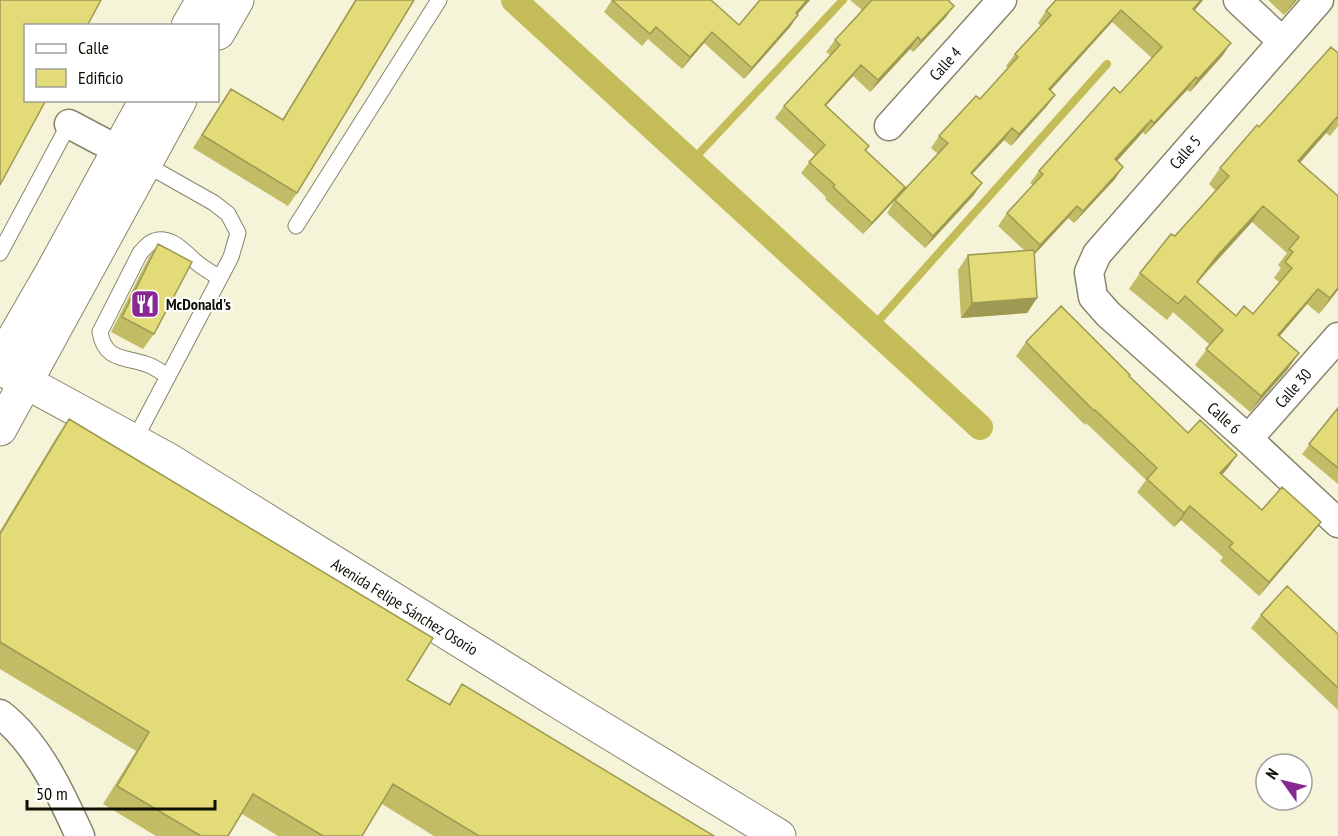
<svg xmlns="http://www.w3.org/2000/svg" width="1338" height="836" viewBox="0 0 1338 836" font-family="'PT Sans Narrow',sans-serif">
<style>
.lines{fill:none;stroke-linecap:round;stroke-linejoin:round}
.stream{stroke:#c3bc58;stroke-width:8}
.canal{stroke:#c3bc58;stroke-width:26}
.lane-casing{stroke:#87856c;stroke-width:17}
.street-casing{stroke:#87856c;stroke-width:31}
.secondary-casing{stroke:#87856c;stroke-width:35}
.lane{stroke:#fff;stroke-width:15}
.street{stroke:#fff;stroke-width:28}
.secondary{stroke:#fff;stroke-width:33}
.wall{fill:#c2bc66;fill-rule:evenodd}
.shaded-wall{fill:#9e9953}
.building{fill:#e2db77;stroke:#9e9953;stroke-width:1.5;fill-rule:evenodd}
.labels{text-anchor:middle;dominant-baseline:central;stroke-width:4.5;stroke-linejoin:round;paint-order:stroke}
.street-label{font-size:16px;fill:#0e0e05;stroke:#fff}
.poi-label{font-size:16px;font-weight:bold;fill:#0e0e05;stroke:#fff;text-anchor:start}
</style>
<rect width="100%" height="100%" fill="#f5f4d8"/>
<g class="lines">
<path class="stream" d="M519,5L523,0
M691,162L843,0
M872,328L1107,64"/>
<path class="canal" d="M514,0L980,427"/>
<g class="lane-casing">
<path id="lane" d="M296,226L439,0
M0,253L69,124
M168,376C163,373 157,369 151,366C128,356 105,363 100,332L140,253C143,250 147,245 150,243C168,232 184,251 196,262C203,268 212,273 220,278
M134,441L231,257L238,233L228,214L214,203L145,164"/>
</g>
<g class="street-casing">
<g id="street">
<path d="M1238,0L1282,41"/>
<path id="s1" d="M1319,0L1097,254L1089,272L1093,297L1108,314L1248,439L1338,523"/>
<path d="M69,124L118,150"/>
<path id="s2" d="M889,126L1002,0"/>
<path id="s3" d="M1248,439L1338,337"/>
<path d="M0,714C38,743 61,794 80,836"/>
</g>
</g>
<g class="secondary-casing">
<g id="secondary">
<path d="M188,26L203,0"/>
<path d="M218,33L237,0"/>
<path d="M0,362L52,272L146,100"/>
<path id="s4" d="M0,368L169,460L567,707L779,836"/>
<path d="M0,429L180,100"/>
</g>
</g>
<use href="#lane" class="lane"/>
<use href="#street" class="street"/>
<use href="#secondary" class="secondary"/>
</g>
<path class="wall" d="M355,0H414L297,193L288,206L193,148L222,102L231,89L282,120Z
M612,0L739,25L810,0L797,14L798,15L790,27L744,79L704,43L682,69L648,39L642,46L604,12Z
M850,0H950L949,1L946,17L913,52L910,49L870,92L853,76L826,106L869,146L866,151L905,187L896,199L863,234L825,199L826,197L801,173L815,155L775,118L784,106L830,55L826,52L835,40L862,10Z
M1056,0H1203L1195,10L1223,55L1190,92L1187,90L1145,135L1143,132L1117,161L1115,179L1074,223L1068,218L1034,255L1037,298L1027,313L961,318L958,270L968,255L1025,251L998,226L1007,213L1033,185L1030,183L1039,171L1120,93L1152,58L1112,22L1050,91L1055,95L1046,107L1011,146L1004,140L972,174L982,183L973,196L925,248L887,213L895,200L938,154L931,148L939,136L980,99L1008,68L1006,66L1015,54L1041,26L1038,23L1046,11Z
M1268,0H1297L1284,15Z
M1338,53V126L1330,136L1326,133L1300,163L1338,196V290L1319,314L1307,304L1279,337L1288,369L1250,412L1195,365L1210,345L1173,312L1167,320L1129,289L1140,273L1216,191L1209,184L1220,168L1259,127ZM1252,222L1287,253L1278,265L1281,268L1274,278L1279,282L1253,314L1236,316L1198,282Z
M158,244L154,334L143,349L111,332L148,259Z
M1026,342L1129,377L1188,433L1237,455L1222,475L1262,510L1321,522L1311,535L1259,596L1220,561L1223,557L1181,520L1174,527L1137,492L1146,480L1086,423L1085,425L1016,356Z
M1338,408V484L1302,454Z
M69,419L407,680L448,705L462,684L714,836H434L382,804L362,836H278L242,814L228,836H156L103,804L136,751L0,669V531L56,438Z
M1261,615L1338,634V710L1251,628Z"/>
<path class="shaded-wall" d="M807,0H810L788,25L796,13Z
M1201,0H1203L1185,21L1193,9Z
M1295,0H1297L1284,15Z
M954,6L946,17L913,52L921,41Z
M1121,10L1112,22L1040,102L1049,89Z
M798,15L790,27L744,79L752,68Z
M712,32L704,43L682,69L690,57Z
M918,37L910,49L870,92L878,80Z
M1231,43L1223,55L1190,92L1198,79Z
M861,65L853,76L816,116L825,105Z
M1196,77L1187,90L1145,135L1154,123Z
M1055,95L1046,107L1011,146L1019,134Z
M1337,117L1326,133L1287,177L1298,161Z
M1151,120L1143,132L1107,172L1115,159Z
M1012,128L1004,140L962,185L971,173Z
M1123,167L1115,179L1074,223L1083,211Z
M982,183L973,196L925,248L933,236Z
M905,187L896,199L863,234L872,223Z
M1077,206L1068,218L1032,257L1040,245Z
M1263,206L1252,222L1206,272L1186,297L1197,282L1217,256Z
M1338,288V290L1319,314L1330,298Z
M1318,289L1307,304L1267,351L1278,335Z
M1037,298L1027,313L961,318L972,303Z
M1299,353L1288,369L1250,412L1261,396Z
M1237,455L1228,468L1211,487L1220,473Z
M1190,506L1181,520L1174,527L1184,513Z
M1321,522L1311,535L1259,596L1269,582Z"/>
<path class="building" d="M0,0H101L87,26H26V100H46L0,185Z
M356,0H414L297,193L202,135L231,89L283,120Z
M612,0H711L739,25L760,0H807L796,13L798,15L752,68L712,32L690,57L656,27L650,34Z
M872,0H948L954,6L921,41L918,37L878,80L861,65L825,105L869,146L865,150L905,187L872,223L833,187L835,185L809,162L825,145L784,106L840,45L835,40Z
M1056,0H1201L1193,9L1231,43L1198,79L1196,77L1154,123L1151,120L1115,159L1123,167L1083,211L1077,206L1040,245L1007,213L1043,174L1039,171L1114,87L1120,93L1162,47L1121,10L1049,89L1055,95L1019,134L1012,128L971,173L982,183L933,236L895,200L948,143L939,136L976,96L980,99L1018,57L1015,54L1051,15L1046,11Z
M1331,47L1338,53V118L1337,117L1298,161L1338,196V288L1330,298L1318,289L1278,335L1299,353L1261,396L1206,349L1223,330L1185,296L1178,304L1140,273L1171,234L1175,236L1229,176L1220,168L1257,125L1259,127ZM1263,206L1299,237L1289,249L1293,252L1285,262L1292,268L1253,314L1244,306L1236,316L1197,282L1217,256Z
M158,244L192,262L154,334L122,317Z
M1034,250L1037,298L972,303L968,255Z
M1061,306L1130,375L1129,376L1188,433L1200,420L1237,455L1220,473L1262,510L1282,487L1321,522L1269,582L1229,547L1233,543L1190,506L1184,513L1147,479L1157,468L1095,410L1094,411L1026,342Z
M1338,408V468L1309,444Z
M69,419L433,638L407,680L450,705L462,684L714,836H479L393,784L362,836H323L253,794L228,836H201L117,786L149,732L0,642V534Z
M1287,586L1338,634V688L1261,615Z"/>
<defs>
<g id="restaurant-square" transform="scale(1.5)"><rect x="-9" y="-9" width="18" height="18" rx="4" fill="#882993" stroke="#fff"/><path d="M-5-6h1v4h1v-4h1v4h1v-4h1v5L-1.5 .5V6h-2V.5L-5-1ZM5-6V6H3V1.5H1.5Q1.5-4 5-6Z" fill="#fff"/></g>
</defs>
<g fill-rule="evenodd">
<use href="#restaurant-square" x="145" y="304"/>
</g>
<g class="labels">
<g class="street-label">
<text stroke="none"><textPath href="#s2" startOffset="84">Calle 4</textPath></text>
<text transform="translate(1185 152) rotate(-49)">Calle 5</text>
<text stroke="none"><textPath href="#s3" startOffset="68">Calle 30</textPath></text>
<text stroke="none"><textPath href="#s1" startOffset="561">Calle 6</textPath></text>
<text stroke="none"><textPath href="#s4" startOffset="470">Avenida Felipe Sánchez Osorio</textPath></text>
</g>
<g class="poi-label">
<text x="166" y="304">McDonald's</text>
</g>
</g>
<rect x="24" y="24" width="195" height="78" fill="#ffffff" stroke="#9f9f9b" stroke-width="1.5"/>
<rect x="36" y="44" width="30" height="9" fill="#ffffff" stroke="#9f9f9b" stroke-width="1.5"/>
<text x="78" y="54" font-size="18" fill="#0e0e05">Calle</text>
<rect x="36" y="69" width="30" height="18" fill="#e2db77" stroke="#9f9f9b" stroke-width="1.5"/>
<text x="78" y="84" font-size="18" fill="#0e0e05">Edificio</text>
<g transform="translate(1284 782) rotate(304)"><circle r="28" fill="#ffffff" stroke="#9f9f9b" stroke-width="1.5"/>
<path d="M0-4.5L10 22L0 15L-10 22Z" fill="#882993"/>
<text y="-9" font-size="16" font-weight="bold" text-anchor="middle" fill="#0e0e05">N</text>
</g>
<path d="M27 800v9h188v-9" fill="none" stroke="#0e0e05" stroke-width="3"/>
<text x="36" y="800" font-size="18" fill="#0e0e05" stroke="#ffffff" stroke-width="4.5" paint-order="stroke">50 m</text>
</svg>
